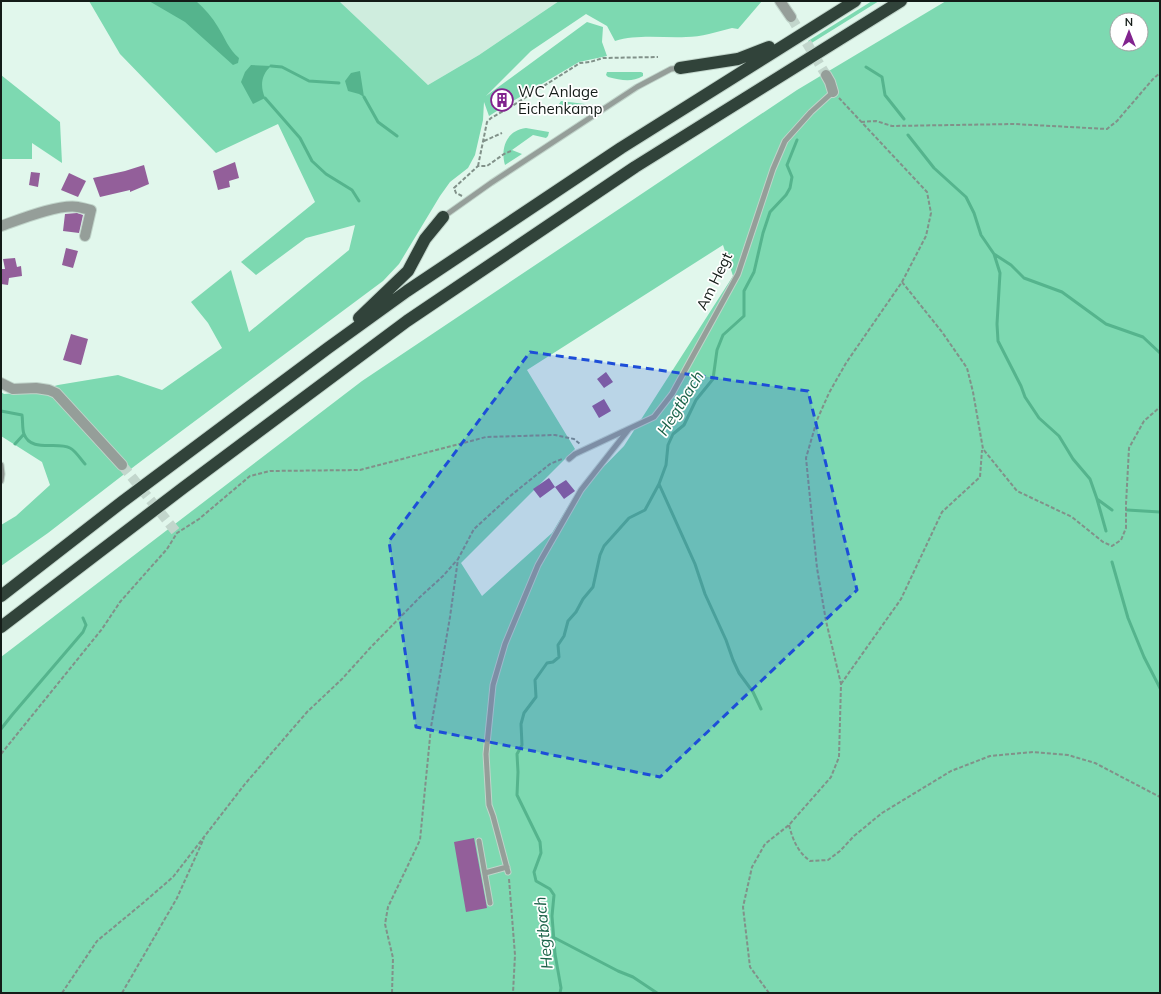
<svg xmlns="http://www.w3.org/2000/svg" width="1161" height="994" viewBox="0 0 1161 994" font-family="Mulish,sans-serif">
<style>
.built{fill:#cfedde}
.green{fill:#7dd9b1;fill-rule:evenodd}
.water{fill:#55b48d}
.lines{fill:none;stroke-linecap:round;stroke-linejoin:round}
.stream{stroke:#55b48d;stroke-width:3}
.building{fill:#935f9a}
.street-tunnel{stroke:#c2d6cc;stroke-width:10;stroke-dasharray:10 5;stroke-linecap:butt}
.lane-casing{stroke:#c0d4ca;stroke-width:7}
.street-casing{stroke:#c0d4ca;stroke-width:12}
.highway-casing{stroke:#c0d4ca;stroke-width:14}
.path{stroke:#819189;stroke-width:2;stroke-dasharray:4 2;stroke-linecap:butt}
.lane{stroke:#959e99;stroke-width:5}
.street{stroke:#959e99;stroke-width:10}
.highway{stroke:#31433a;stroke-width:12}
.marked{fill:#1d4ed8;fill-opacity:0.2;stroke:#1d4ed8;stroke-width:3;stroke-dasharray:8 5;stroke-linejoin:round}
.labels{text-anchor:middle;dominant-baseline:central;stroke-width:3.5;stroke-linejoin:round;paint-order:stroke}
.poi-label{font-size:15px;fill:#141c18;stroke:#fff;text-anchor:start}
.street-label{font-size:15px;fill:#141c18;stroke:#fff}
.water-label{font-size:16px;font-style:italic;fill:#1c6349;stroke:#fff}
</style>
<rect width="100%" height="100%" fill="#e1f7ec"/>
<path class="built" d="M339,1H559L479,55L428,85Z"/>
<path class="green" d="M89,1H339L428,85L479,55L559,1H762L738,29L732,28C717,32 701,37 686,37C663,38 637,34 615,41L607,26L586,14L531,51L486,96L587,22L603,27L602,42L607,56L579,62L513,101L504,91L493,100L500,109L489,116L484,102L483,120L475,155L468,168L450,182L440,196L399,264L383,281L136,465L48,533L1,566V525L16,516L50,485L42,462L1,436V392L4,394L38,391L58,385L118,375L162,390L222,348L208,323L191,302L231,270L249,332L349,250L355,225L306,238L256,275L241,262L315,202L278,124L216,153L120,54Z
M872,1H879L810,44L808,41Z
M946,1H1160V993H1V657L362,381L797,90ZM1117,20H1141V44H1117ZM723,245L733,276L624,446L573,498L552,533L482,596L461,563L575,449L527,370Z
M607,72H641L643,73V76C631,83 621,80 608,77L606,75Z
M1,75L60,122L62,163L32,143V159H1Z
M561,101L585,104L588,107L585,110L561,108L559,104Z
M526,128L549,132L548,136L546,138L533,135L512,150L522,154L505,165C500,148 507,130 526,128Z"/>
<path class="water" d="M149,1H196C205,9 212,17 218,27C225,38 229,50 239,58L238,63L233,65L185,22Z
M251,65L271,66C261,75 260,86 265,98L253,104L241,82L245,72Z
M360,71L364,97L359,94L348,91L345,81L351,73Z"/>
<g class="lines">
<path class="stream" d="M271,66L282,67L309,81L339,83
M866,67L882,77L885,95L904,119
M364,97L378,122L397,136
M265,98L300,138L312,161L326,174L352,190L359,201
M908,135L934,168L966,197L974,213L981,235L994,254L1000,273L997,324L998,341L1021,386L1025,397L1039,418L1059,436L1073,459L1090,479L1097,499L1106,531
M994,254L1011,265L1024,278L1062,292L1106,324L1143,337L1160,353
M1,411L22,415C23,421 22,429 24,434C31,453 57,441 70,448C76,451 81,460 85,464
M15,444L24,434
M659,484L695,564L705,594L726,640L733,660L739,673L753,692L761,709
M1097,499L1112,510
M1127,510L1160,512
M1112,562L1128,618L1144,657L1160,688
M1,729L12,715L83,632L86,625L83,618
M553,937L618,971L633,977L657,993
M560,993L561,988L555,954L552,916L554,895L550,889L536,881L534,872L541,853L540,842L517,795L518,772L517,754L522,745L521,724L524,713L536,697L535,680L547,663L553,662L559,657L558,645L564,636L568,621L576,612L583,599L593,587L600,555L604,546L629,518L645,510L659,484L666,465L668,445L673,434L684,425L696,400L713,379L717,350L723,335L744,316V291L754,272L763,233L770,212L786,195L790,188L792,177L787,165L797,140"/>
</g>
<path class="building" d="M505,91L512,100L500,109L493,100Z
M235,162L239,178L229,181L230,187L218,190L213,171Z
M144,165L149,184L130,192V190L100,197L93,178L125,171Z
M31,172L40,173L38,187L29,185Z
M69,173L86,181L78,197L61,190Z
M77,213L83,215L79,233L63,231L65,214Z
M66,248L78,251L73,268L62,265Z
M15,258L17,267L21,266L22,276L9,278L8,285L1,284V269H5L3,259Z
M71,334L88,339L81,365L63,360Z
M606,372L613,382L604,388L597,379Z
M604,399L611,411L599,418L592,406Z
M549,478L555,487L540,498L533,489Z
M566,480L575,491L564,499L555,487Z
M474,838L487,908L466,912L454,842Z"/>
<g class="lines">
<path class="street-tunnel" d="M791,17L826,75
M122,465L177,533"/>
<g class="lane-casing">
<path id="lane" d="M443,217L491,183L637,87L671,69L680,68
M569,459L575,454L654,417L672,394L738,274L773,169L785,141L811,112L833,92
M1,465L2,474L1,481
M479,841L490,903
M508,872L493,816L489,805L486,754L493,685L505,644L538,565L581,490L629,429
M485,873L507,867"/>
</g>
<g class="street-casing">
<path id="street" d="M780,1L791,17
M826,75L830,82L833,92
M1,226C21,219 58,204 78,207C82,208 87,209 91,210L85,236
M1,383L13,389L36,388L49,390L56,393L122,465"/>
</g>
<g class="highway-casing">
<path id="highway" d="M680,68L738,59L769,47
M359,318L408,271L425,239L443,217
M1,596L122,502L328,348L407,291L621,148L855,1
M1,627L183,488L407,321L635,167L901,1"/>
</g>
<path class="path" d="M509,103L512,106L580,63L590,62L603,58L658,57
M861,122L876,121L892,126L1014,124L1107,129L1117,121L1153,79L1160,73
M484,141L502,133
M478,166L487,122L491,118L512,106
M462,196L456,193L454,188L478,166H487L504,154L511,151
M902,282L942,332L967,368L973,392L983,449L1017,491L1072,517L1103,542L1112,546L1121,540L1126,528V504L1129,448L1144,421L1160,407
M841,684L901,599L942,512L980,477L982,450
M1,754L102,629L120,602L167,549L177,533L199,519L250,476L270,471L360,470L486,437L555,435L574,439L580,444
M789,825C793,840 797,851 810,861L828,860L840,851L854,836L882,813L951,771L990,756L1033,752L1068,755L1095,763L1160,797
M509,879L515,955L513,993
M62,993L97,941L143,903L173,877L245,784L307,712L342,679L371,647L420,597L443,576L457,560
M122,993L177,898L204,838
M392,993L393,958L385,924L388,907L420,840L431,727L450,617L458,559L474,529L509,497L550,464L562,459
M769,993L750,967L743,907L752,867L765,844L789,825L831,777L839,757L841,684L826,621L817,568L806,458L817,420L829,393L846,363L902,282L926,236L931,213L927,192L839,98"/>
<use href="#lane" class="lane"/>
<use href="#street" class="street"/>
<use href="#highway" class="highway"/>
</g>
<path class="marked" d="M530,352L808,391L857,590L660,777L416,727L389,541Z"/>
<defs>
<g id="building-ring" transform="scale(1.15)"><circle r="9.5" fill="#fff" stroke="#81238e" stroke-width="1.5"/><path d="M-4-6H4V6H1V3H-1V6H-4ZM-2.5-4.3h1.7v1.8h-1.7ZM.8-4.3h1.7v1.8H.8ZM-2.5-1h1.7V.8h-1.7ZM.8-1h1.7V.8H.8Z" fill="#81238e"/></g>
</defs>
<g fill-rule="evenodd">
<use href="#building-ring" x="502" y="100"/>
</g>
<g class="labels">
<g class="poi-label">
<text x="518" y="91">WC Anlage<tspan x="518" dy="17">Eichenkamp</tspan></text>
</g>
<g class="street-label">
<text transform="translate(714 281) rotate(-64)">Am Hegt</text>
</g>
<g class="water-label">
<text transform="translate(680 403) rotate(-58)">Hegtbach</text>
<text transform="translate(543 933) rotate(-96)">Hegtbach</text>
</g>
</g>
<rect width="1161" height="994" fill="none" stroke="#141c18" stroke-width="4"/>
<g transform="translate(1129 32)"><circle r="19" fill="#ffffff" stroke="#a1a4a3"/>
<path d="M0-3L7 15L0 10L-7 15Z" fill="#81238e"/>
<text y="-6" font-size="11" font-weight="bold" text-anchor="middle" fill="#141c18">N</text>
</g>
</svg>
